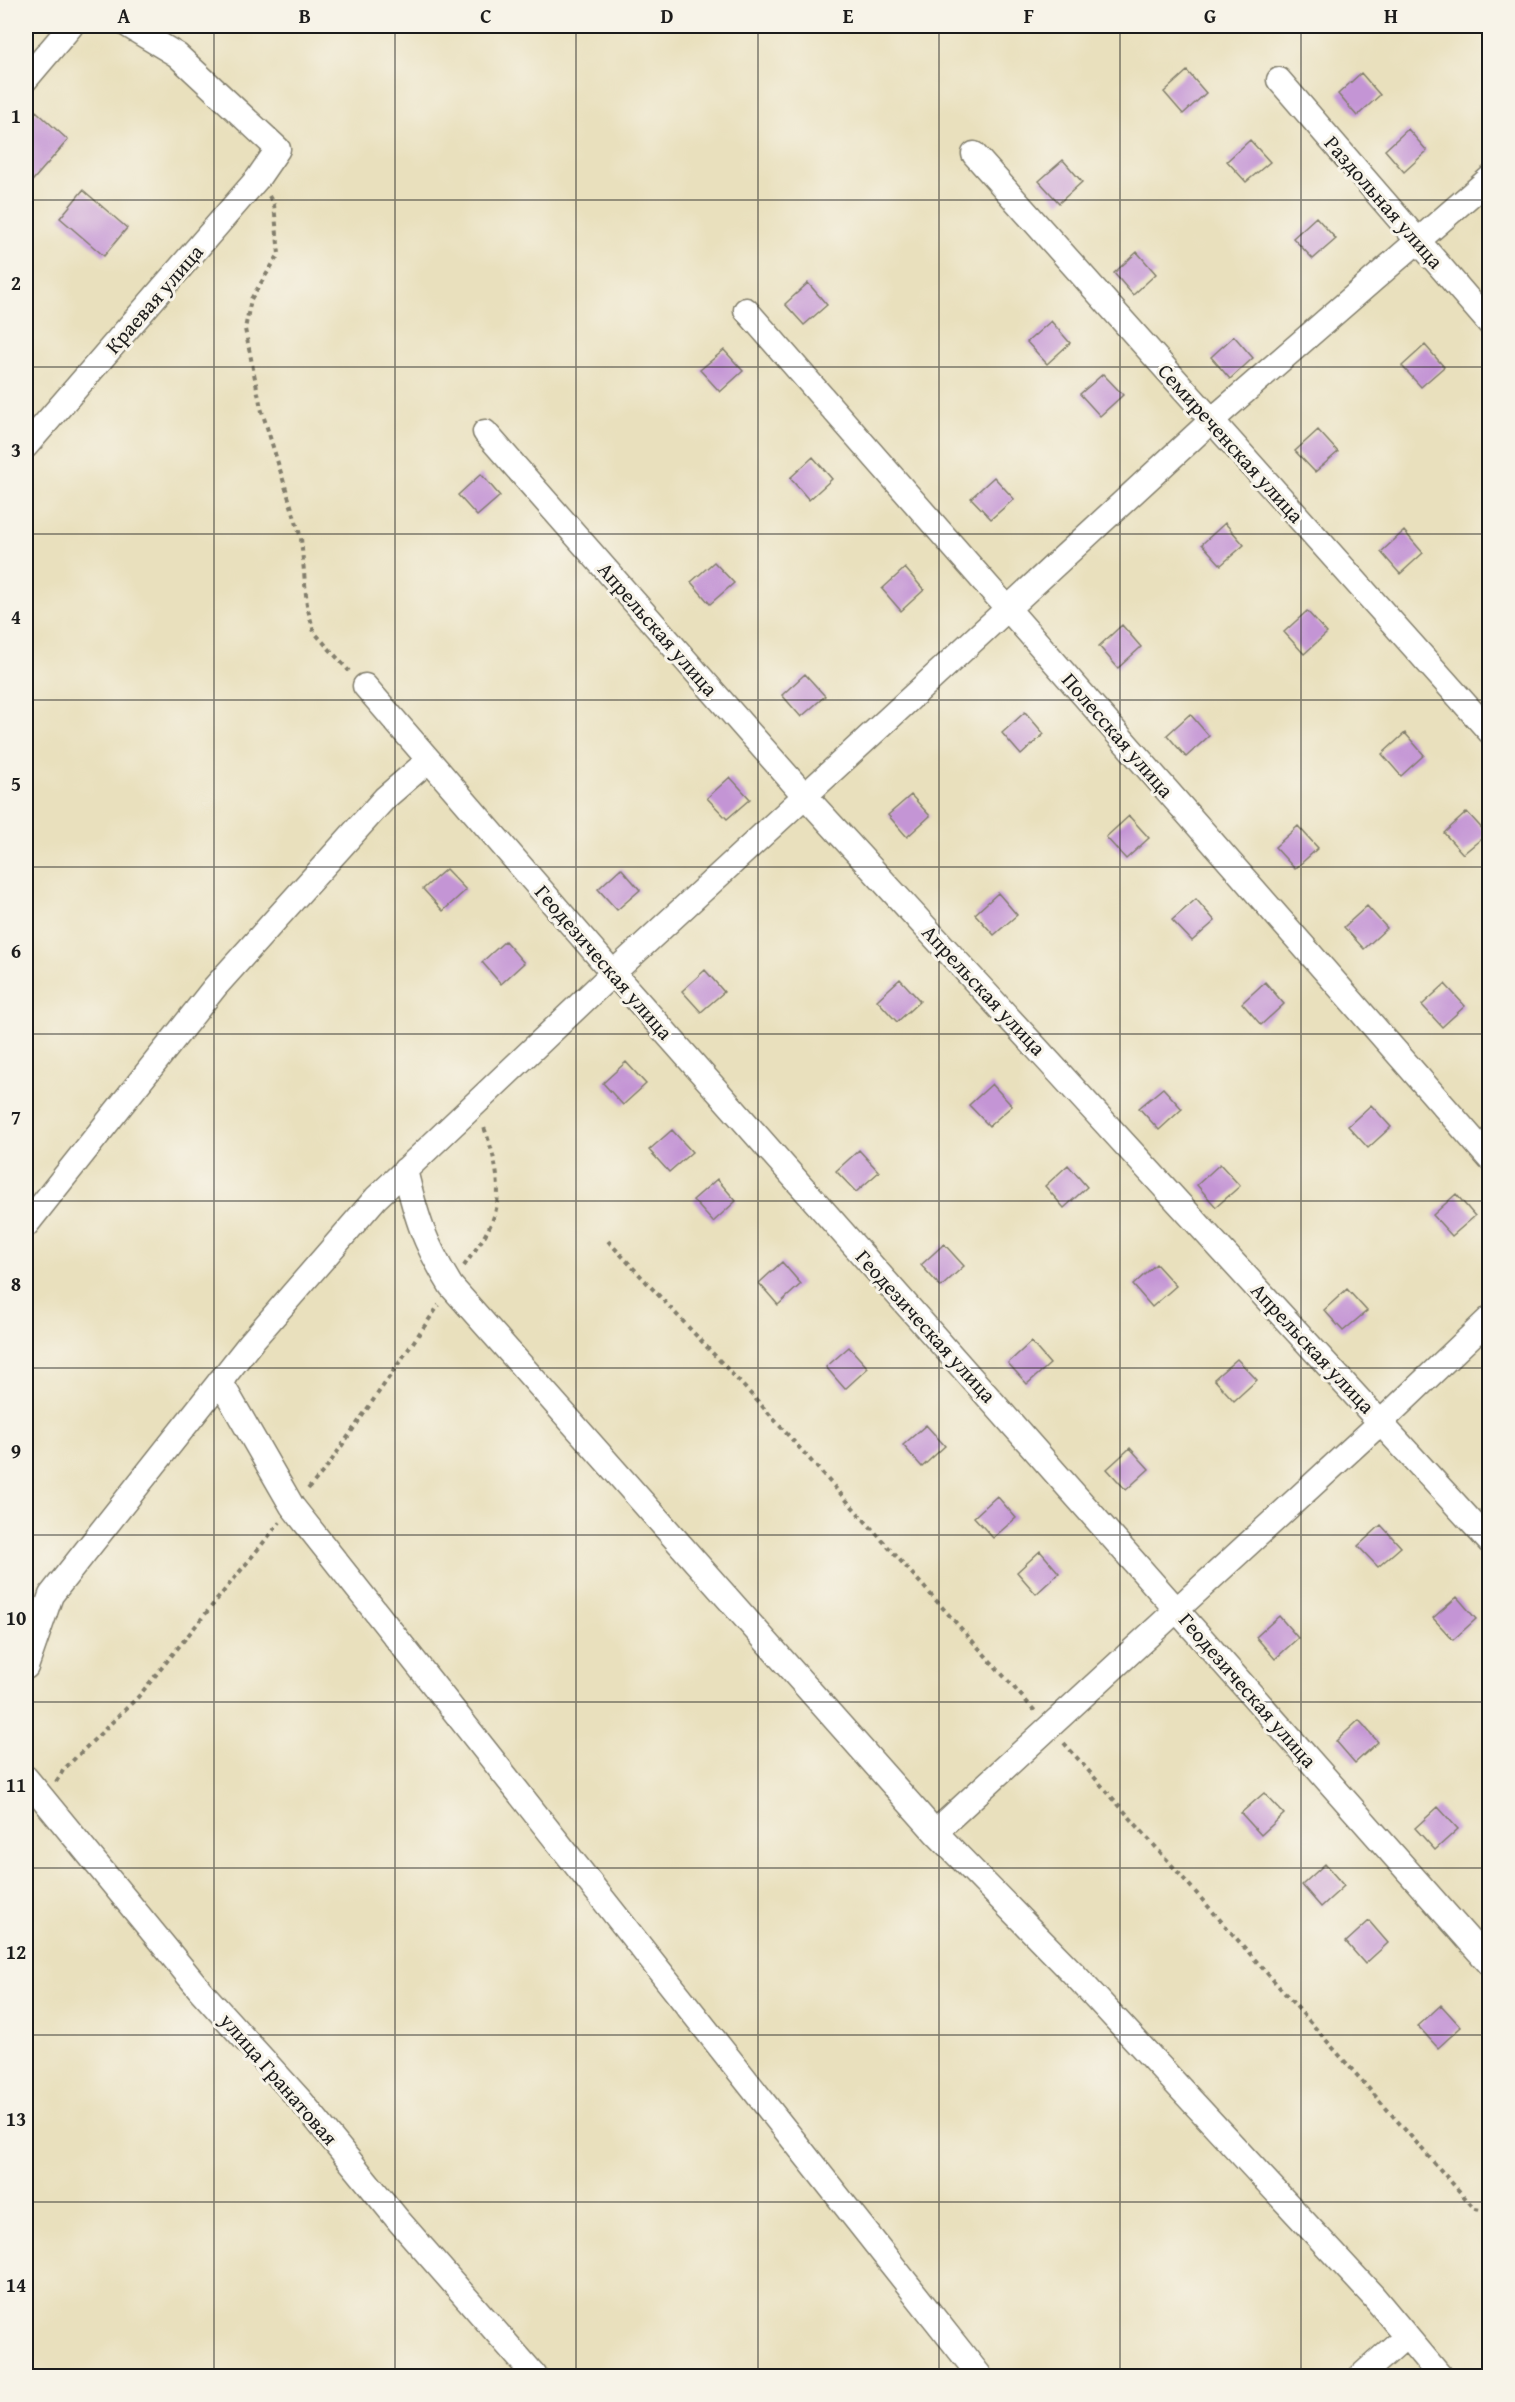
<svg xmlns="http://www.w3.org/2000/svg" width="1515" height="2402" viewBox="0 0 1515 2402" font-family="'Gentium Book Plus',serif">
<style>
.building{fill:#c495d5}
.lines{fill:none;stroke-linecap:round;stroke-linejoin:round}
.minor-casing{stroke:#827e6c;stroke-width:27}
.path{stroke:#827e6c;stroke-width:4;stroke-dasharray:4.5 4.5;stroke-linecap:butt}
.minor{stroke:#fff;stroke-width:24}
.grid{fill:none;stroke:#1c1c1c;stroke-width:1.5;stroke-opacity:0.55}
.labels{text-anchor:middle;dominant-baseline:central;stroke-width:6;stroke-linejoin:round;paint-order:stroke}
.street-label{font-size:21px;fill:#1c1c1c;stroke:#f7f3e8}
.neatline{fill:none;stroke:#1c1c1c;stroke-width:2}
.grid-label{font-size:20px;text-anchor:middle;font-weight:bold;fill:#1c1c1c}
</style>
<rect width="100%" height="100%" fill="#f7f3e8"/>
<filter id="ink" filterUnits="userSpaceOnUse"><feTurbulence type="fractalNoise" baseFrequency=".0167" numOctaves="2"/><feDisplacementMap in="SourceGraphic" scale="12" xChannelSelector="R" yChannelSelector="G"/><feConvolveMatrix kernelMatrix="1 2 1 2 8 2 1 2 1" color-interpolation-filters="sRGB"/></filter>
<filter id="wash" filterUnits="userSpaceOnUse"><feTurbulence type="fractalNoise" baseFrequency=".008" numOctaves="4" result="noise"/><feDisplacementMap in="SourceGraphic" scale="24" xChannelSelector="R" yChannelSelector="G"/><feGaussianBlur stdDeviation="1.35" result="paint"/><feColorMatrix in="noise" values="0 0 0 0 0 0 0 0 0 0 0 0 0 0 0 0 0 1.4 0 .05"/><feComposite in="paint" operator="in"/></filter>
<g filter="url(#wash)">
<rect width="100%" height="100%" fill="#e9e0bd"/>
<g id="blocks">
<path class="building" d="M1187,71L1206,93L1183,114L1164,92Z
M1361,73L1380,95L1357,116L1338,94Z
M36,111L68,140L26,188V123Z
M1408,129L1427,151L1404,172L1385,150Z
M1250,140L1270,162L1246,182L1227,161Z
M1063,160L1082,182L1059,203L1039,181Z
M83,190L127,228L104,256L60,218Z
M1316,217L1336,239L1313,259L1293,238Z
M1137,252L1156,274L1133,295L1114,273Z
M808,283L827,305L804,325L785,304Z
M1051,321L1070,343L1047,364L1027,342Z
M1234,336L1253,358L1230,379L1211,357Z
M1425,345L1444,367L1421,387L1402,366Z
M724,350L743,371L720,392L700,370Z
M1103,374L1123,395L1100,416L1080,394Z
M1318,430L1338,452L1315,472L1295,451Z
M813,457L832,479L809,500L790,478Z
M481,474L500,496L477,516L458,495Z
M994,477L1014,499L991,519L971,498Z
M1225,523L1244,545L1221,565L1202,544Z
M1404,531L1423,553L1400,574L1381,552Z
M714,562L734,583L710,604L691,582Z
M905,568L924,590L901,611L882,589Z
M1307,611L1327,633L1304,654L1284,632Z
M1122,625L1141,647L1118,668L1099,646Z
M805,674L825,696L801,717L782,695Z
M1025,712L1044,734L1021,755L1002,733Z
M1190,714L1209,736L1186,757L1167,735Z
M1405,733L1424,755L1401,776L1382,754Z
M730,777L750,799L727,819L707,798Z
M911,795L930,816L907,837L888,815Z
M1467,812L1487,834L1463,854L1444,833Z
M1129,816L1149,838L1126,859L1106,837Z
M1298,826L1318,848L1295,869L1275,847Z
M621,868L640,890L617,910L598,889Z
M446,869L466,890L443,911L423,889Z
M998,893L1017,915L994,935L975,914Z
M1196,899L1215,921L1192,941L1172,920Z
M1367,906L1387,928L1364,949L1344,927Z
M505,941L524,963L501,984L482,962Z
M705,970L724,992L701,1012L682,991Z
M900,979L920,1001L897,1022L877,1000Z
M1265,982L1284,1004L1261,1025L1242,1003Z
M1445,984L1465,1006L1442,1027L1422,1005Z
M626,1062L646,1084L623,1105L603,1083Z
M992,1084L1012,1106L989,1126L969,1105Z
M1163,1088L1182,1109L1159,1130L1139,1108Z
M1371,1105L1391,1127L1368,1148L1348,1126Z
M672,1130L692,1152L669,1172L649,1150Z
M859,1150L879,1172L856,1192L836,1171Z
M1220,1164L1240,1186L1216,1207L1197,1185Z
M1068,1165L1087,1187L1064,1208L1045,1186Z
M717,1179L736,1201L713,1222L693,1200Z
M1456,1194L1475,1216L1452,1236L1433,1215Z
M944,1244L964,1266L941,1287L921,1265Z
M782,1262L801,1284L778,1305L759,1283Z
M1156,1264L1176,1286L1152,1307L1133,1285Z
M1347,1289L1367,1311L1343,1331L1324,1310Z
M1031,1342L1050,1364L1027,1384L1008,1363Z
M849,1347L868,1368L845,1389L826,1367Z
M1237,1359L1257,1380L1234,1401L1214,1379Z
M926,1425L945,1446L922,1467L903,1445Z
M1130,1448L1149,1469L1126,1490L1107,1469Z
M997,1496L1016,1518L993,1538L974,1517Z
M1381,1525L1401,1547L1378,1567L1358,1546Z
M1040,1551L1059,1573L1036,1594L1017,1572Z
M1457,1597L1476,1619L1453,1640L1433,1618Z
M1279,1616L1298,1638L1275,1659L1256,1637Z
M1359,1720L1378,1742L1355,1763L1336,1741Z
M1264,1793L1284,1814L1261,1835L1241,1813Z
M1438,1807L1458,1829L1435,1850L1415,1828Z
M1325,1864L1344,1886L1321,1907L1302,1885Z
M1369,1921L1388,1943L1365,1964L1346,1942Z
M1441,2005L1461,2027L1438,2048L1418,2026Z"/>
</g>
</g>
<g filter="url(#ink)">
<use href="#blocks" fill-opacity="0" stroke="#827e6c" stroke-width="1.5"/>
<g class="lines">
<g class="minor-casing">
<path id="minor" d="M26,79L71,26
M1279,80L1490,324
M974,154L1490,732
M746,310L1490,1159
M485,432L805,796L1490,1542
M26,446L258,178L278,149L177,55L129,26
M365,686L613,973L1490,1964
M405,1170C417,1220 424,1242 451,1286L935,1832L1074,1974L1373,2296L1440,2376
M26,1225L215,987L385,798L429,760
M220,1381L292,1506L980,2376
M26,1667L51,1595L252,1341L376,1198L613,973L1211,421L1490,178
M26,1778L201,1991L301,2101L399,2221L535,2376
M935,1832L1381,1422L1490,1318
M1361,2376L1406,2336"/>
</g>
<path class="path" d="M184,33L200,26
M269,196L274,205L279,254L251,299L245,329L261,408L301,538L307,606L314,632L349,671
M608,1241L762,1406L1035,1711
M464,1266C475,1250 490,1231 495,1213C503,1185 493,1150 483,1125
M308,1489L327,1467L439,1305
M1064,1743L1475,2209L1490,2212
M56,1782L64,1769L138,1697L280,1522
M26,1823L32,1819"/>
<use href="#minor" class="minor"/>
</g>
</g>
<path class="grid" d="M214,26V2376M395,26V2376M576,26V2376M758,26V2376M939,26V2376M1120,26V2376M1301,26V2376M26,200H1490M26,367H1490M26,534H1490M26,700H1490M26,867H1490M26,1034H1490M26,1201H1490M26,1368H1490M26,1535H1490M26,1702H1490M26,1868H1490M26,2035H1490M26,2202H1490"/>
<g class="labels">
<g class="street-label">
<text transform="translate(1384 202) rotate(49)">Раздольная улица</text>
<text transform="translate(154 299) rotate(-49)">Краевая улица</text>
<text transform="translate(1231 443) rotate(48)">Семиреченская улица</text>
<text transform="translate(658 629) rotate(49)">Апрельская улица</text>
<text transform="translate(1118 735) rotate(49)">Полесская улица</text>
<text transform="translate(604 962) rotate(49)">Геодезическая улица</text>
<text transform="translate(984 990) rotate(47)">Апрельская улица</text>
<text transform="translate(926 1326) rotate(48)">Геодезическая улица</text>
<text transform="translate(1313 1348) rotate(47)">Апрельская улица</text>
<text transform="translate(1248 1690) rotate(49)">Геодезическая улица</text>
<text transform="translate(279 2079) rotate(49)">улица Гранатовая</text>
</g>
</g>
<rect width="1515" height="2402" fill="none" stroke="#f7f3e8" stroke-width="66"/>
<rect x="33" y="33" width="1449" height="2336" class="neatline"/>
<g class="grid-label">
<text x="124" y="23">A</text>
<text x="305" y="23">B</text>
<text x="486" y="23">C</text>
<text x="667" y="23">D</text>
<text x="848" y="23">E</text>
<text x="1029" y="23">F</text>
<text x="1210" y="23">G</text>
<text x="1391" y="23">H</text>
<text x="16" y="123">1</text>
<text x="16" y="290">2</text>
<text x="16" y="457">3</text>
<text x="16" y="624">4</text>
<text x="16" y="791">5</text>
<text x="16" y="958">6</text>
<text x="16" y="1124">7</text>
<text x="16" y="1291">8</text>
<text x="16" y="1458">9</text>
<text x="16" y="1625">10</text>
<text x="16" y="1792">11</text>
<text x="16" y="1959">12</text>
<text x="16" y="2126">13</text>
<text x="16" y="2292">14</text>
</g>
</svg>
